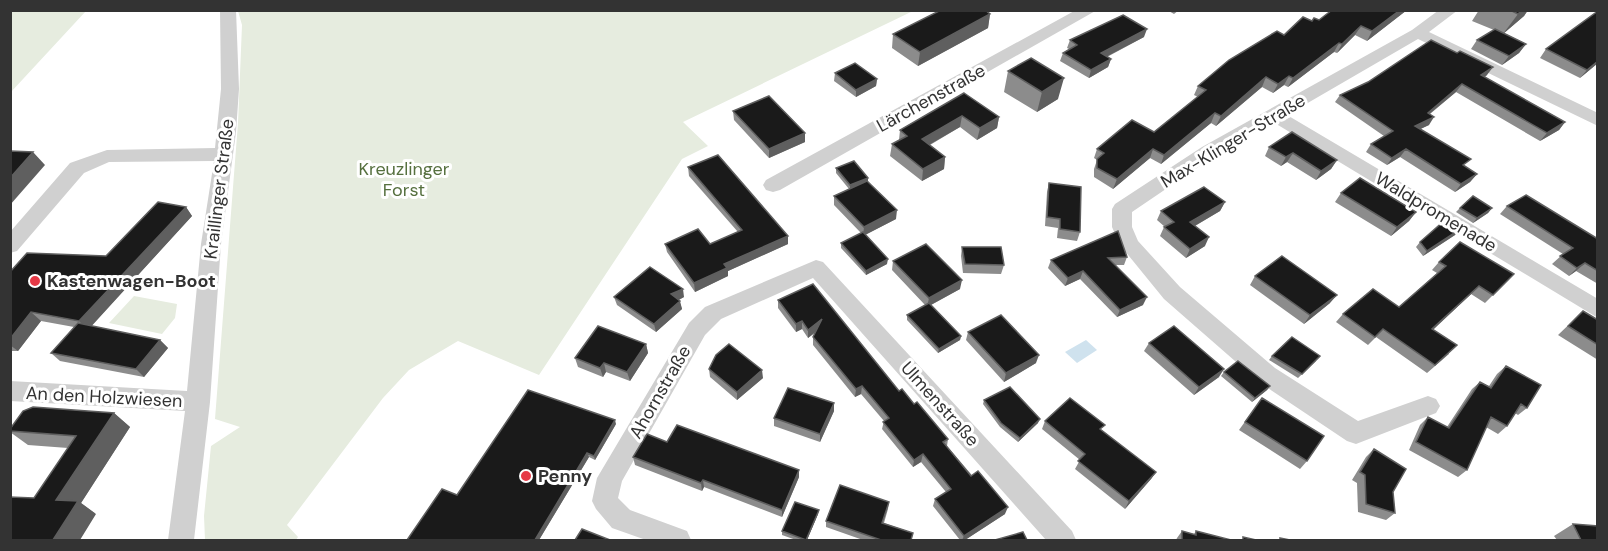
<svg xmlns="http://www.w3.org/2000/svg" width="1608" height="551" viewBox="0 0 1608 551" font-family="'DM Sans',sans-serif">
<style>
.green{fill:#e6ecdf}
.water{fill:#cfe2ee}
.lines{fill:none;stroke-linecap:round;stroke-linejoin:round}
.minor{fill:#d0d0d0;fill-rule:evenodd}
.wall{fill:#8c8c8c}
.shaded-wall{fill:#5f5f5f}
.building{fill:#1a1a1a;stroke:#5f5f5f;stroke-width:1.5}
.poi-dot{fill:#e63946;stroke:#fff;stroke-width:2}
.labels{text-anchor:middle;dominant-baseline:central;stroke-width:6;stroke-linejoin:round;paint-order:stroke}
.street-label{font-size:18px;fill:#333;stroke:#fff}
.park-label{font-size:18px;fill:#56703f;stroke:#fff}
.poi-label{font-size:18px;font-weight:bold;fill:#333;stroke:#fff;text-anchor:start}
</style>
<rect width="100%" height="100%" fill="#fff"/>
<path class="green" d="M11,10L86,11L11,92L10,11Z
M238,11V10L913,11L683,122L708,146L682,159L539,375L458,341L409,370L383,398L287,525L298,537L296,540H205L204,516L211,446L240,427L215,419L238,123L242,25Z
M134,296L177,304L175,318L162,334L109,323Z"/>
<path class="water" d="M1086,340L1097,350L1077,363L1065,352Z"/>
<g class="lines">
<path class="minor" d="M220,10H236L239,89L236,132L221,244L210,402L194,540H168L185,411L10,401V381L187,391L201,244L214,161L109,162L84,173L17,251L10,253V232L70,163L107,150L215,148L221,89Z
M1076,10H1097L780,190L773,192L766,190L763,185L766,180Z
M1439,10H1458L1429,32L1598,113V126L1418,39L1287,115L1598,299V318L1273,122L1216,155L1132,212V227L1138,241L1180,287L1275,368L1358,421L1428,396L1436,399L1440,406L1436,413L1356,444L1347,441L1259,382L1164,299L1120,245L1112,227V209L1115,204L1202,147L1412,30Z
M816,260L823,262L1072,531L1076,540H1046L813,278L721,319L705,335L622,481L618,498L630,510L687,531L691,540H646L612,528L596,509L592,501L597,478L689,323L705,307Z"/>
</g>
<path class="wall" d="M1167,10H1179L1174,14Z
M1332,10H1407L1367,41L1355,35L1337,53L1334,52L1288,87L1284,85L1273,93L1262,87L1216,126L1211,123L1161,164L1150,158L1113,189L1094,177V169L1097,160L1094,158L1097,149L1154,132L1198,97L1194,95L1198,86L1284,35L1312,21L1319,20Z
M1479,10H1528L1524,16L1504,33L1526,44L1519,53L1502,65L1471,49L1477,40L1494,30L1472,21Z
M990,14L988,28L918,66L892,48L893,34Z
M1144,37L1107,57L1111,59L1108,67L1089,78L1060,61L1063,53L1069,49L1067,48L1070,40Z
M1546,49L1598,63L1580,78L1540,58Z
M1008,71L1058,99L1037,112L1004,92Z
M835,73L877,79L876,86L856,97L834,81Z
M1487,75L1485,77L1565,122L1559,130L1540,141L1456,92L1430,114L1429,125L1420,129L1466,167L1477,174L1470,182L1455,192L1400,157L1387,165L1366,152L1371,144L1384,136L1335,102L1340,95Z
M964,93L999,117L997,128L977,140L960,127L930,145L945,157L944,169L922,181L890,156L892,144L899,140L900,130Z
M733,111L805,142L769,158L734,120Z
M1269,147L1337,160L1331,169L1316,180L1287,162L1281,166L1265,156Z
M688,167L788,236V244L728,271V276L695,292L667,252L665,244H710L738,232L689,176Z
M836,168L868,178V181L896,219L865,235L887,264L866,275L841,248V243L861,233L834,205V196L849,189L836,173Z
M1049,183L1080,232L1077,241L1057,238L1058,228L1045,226L1047,192Z
M1341,193L1416,212L1409,221L1391,236L1335,202Z
M1225,202L1220,211L1195,226L1205,246L1186,258L1160,236L1164,227H1165L1157,220L1161,211Z
M1507,206L1598,239V284L1576,271L1569,276L1552,264L1563,254L1500,214Z
M186,207L192,216L91,326L160,340L168,348L144,377L60,361L51,353L74,327L41,321L18,351H10V272L106,256Z
M1460,208H1492L1488,213L1473,223L1456,212Z
M1459,230L1455,235L1423,256L1416,247L1420,242Z
M962,247L1004,265L1001,274L963,273L961,256Z
M1127,257L1124,265H1116L1143,305L1117,317L1080,279L1065,286L1048,268L1051,260Z
M893,261L960,289L931,305L961,336L960,340L938,353L907,320V315L925,305L892,270Z
M1439,262L1514,274L1485,303L1471,294L1433,330L1449,354L1427,373L1376,337L1368,345L1336,322L1343,314L1399,307L1437,273L1432,270Z
M1255,276L1330,303L1304,324L1250,285Z
M614,297H684L679,300L682,309L656,332L617,305Z
M778,300L899,391L914,404L948,439L947,446L1005,514L965,540H960L933,506L935,499L946,492L921,462L913,467L882,429L884,421L861,394L855,397L813,345V337L815,333L808,338L802,329L796,332L778,308Z
M1583,311L1598,320V360L1558,335Z
M968,332L1036,363L1004,382L966,340Z
M1149,343L1219,377L1194,395L1144,351Z
M646,344L648,353L630,381L606,372L603,377L578,367L575,358Z
M1272,356L1316,361L1298,378L1269,360Z
M1506,366L1527,408L1518,415L1515,413L1507,426L1498,434L1486,427L1467,470L1458,477L1409,450L1420,425L1428,417L1447,427L1472,389L1480,382L1489,386L1497,374Z
M709,369L763,378L737,400L710,377Z
M1224,372L1270,386L1267,390L1252,402L1221,376Z
M1262,398L1307,461L1300,469L1239,430Z
M984,400L1038,423L1018,442L1000,427L983,404Z
M834,411L820,442L774,426V418Z
M114,413L130,427L81,503L96,514L34,498L68,448L28,445L10,432V429Z
M1045,421L1102,431L1156,472L1151,479L1125,509L1075,469L1080,460L1042,429Z
M616,424L595,460L589,457L539,540H407L457,495Z
M667,442L799,470V477L782,517L704,487L702,491L635,465L633,457Z
M1374,449L1393,492L1395,513L1386,520L1358,512L1357,483L1352,480L1366,457Z
M889,502L888,509L884,523L913,533L911,540H863L826,527V521Z
M818,514L807,540H796L782,535V531Z
M1573,524L1598,540H1557L1554,536Z
M1182,531L1194,534L1196,531L1231,540H1176L1177,538Z"/>
<path class="shaded-wall" d="M1400,10H1407L1367,41L1372,31Z
M1522,10H1528L1524,16L1503,34L1518,14Z
M990,14L988,28L918,66L920,52Z
M1361,26L1355,35L1337,53L1342,44Z
M1147,29L1144,37L1098,61L1101,53Z
M1339,43L1334,52L1288,87L1293,78Z
M1526,44L1519,53L1502,65L1509,56Z
M1111,59L1108,67L1089,78L1091,70Z
M1598,61V63L1580,78L1587,70Z
M1493,67L1487,75L1476,83L1481,75Z
M1289,76L1284,85L1273,93L1278,84Z
M1266,77L1262,87L1216,126L1221,116Z
M1064,78L1058,99L1037,112L1042,92Z
M877,79L876,86L856,97V90Z
M1462,84L1456,92L1422,120L1428,113Z
M1215,113L1211,123L1161,164L1164,155Z
M962,116L960,127L920,150L922,139Z
M999,117L997,128L977,140L980,128Z
M1434,117L1429,125L1410,134L1415,126Z
M1565,122L1559,130L1540,141L1547,133Z
M805,133V142L769,158V149Z
M1153,149L1150,158L1113,189L1117,179Z
M1406,149L1400,157L1387,165L1392,158Z
M33,152L45,165L10,205V178Z
M1293,153L1287,162L1281,166L1286,157Z
M945,157L944,169L922,181L923,169Z
M1337,160L1331,169L1316,180L1321,171Z
M1477,174L1470,182L1455,192L1461,184Z
M868,178V183L850,190V185Z
M1225,202L1220,211L1186,231L1190,222Z
M186,207L192,216L88,330L79,321Z
M1492,208L1488,213L1473,223L1477,218Z
M897,210L896,219L863,236L864,227Z
M1416,212L1409,221L1391,236L1397,227Z
M1459,230L1455,235L1423,256L1427,251Z
M788,236V244L728,271V276L695,292L694,283L724,264Z
M1209,237L1205,246L1186,258L1190,249Z
M888,259L887,264L866,275V271Z
M1585,263L1576,271L1569,276L1577,268Z
M1083,271L1080,279L1065,286L1068,278Z
M962,280L960,289L927,307L929,298Z
M1479,286L1471,294L1425,337L1432,329Z
M683,289L684,297L672,303L671,294Z
M1337,295L1330,303L1304,324L1310,315Z
M1147,297L1143,305L1117,317L1120,310Z
M680,301L682,309L656,332L654,324Z
M31,312L41,321L18,351L10,345V339Z
M822,319L821,327L808,338V330Z
M802,321V329L796,332V324Z
M961,336L960,340L938,353L939,349Z
M160,340L168,348L144,377L136,369Z
M646,344L648,353L630,381L627,372Z
M1039,355L1036,363L1004,382L1006,373Z
M604,363L606,372L603,377L600,368Z
M1224,369L1219,377L1194,395L1199,387Z
M762,370L763,378L737,400V392Z
M862,386L861,394L855,397L856,389Z
M1270,386L1267,390L1252,402L1255,398Z
M834,403V411L820,442V434Z
M114,413L130,427L81,503L96,514L80,540H53L56,500Z
M1040,419L1038,423L1018,442L1020,438Z
M615,420L616,424L595,460L594,456Z
M587,453L589,457L539,540H535Z
M923,454L921,462L913,467L914,460Z
M799,470V477L782,517V510Z
M1156,472L1151,479L1125,509L1129,501Z
M703,480L704,487L702,491L701,483Z
M1008,507L1005,514L965,540H962L964,536Z
M819,510L818,514L807,540H806Z"/>
<path class="building" d="M941,10H985L990,14L920,52L893,34Z
M1332,10H1400L1372,31L1361,26L1342,44L1339,43L1293,78L1289,76L1278,84L1266,77L1221,116L1215,113L1164,155L1153,149L1117,179L1097,168V159L1104,153L1097,149L1132,120L1154,132L1206,90L1198,86L1229,60L1277,31L1284,35L1303,17L1312,21L1314,18L1319,20Z
M1510,10H1522L1518,14Z
M1598,11V61L1587,70L1546,49Z
M1123,15L1147,29L1101,53L1111,59L1091,70L1063,53L1077,45L1070,40Z
M1495,29L1526,44L1509,56L1477,40Z
M1431,40L1457,53L1460,51L1493,67L1481,75L1565,122L1547,133L1462,84L1428,113L1434,117L1415,126L1471,159L1463,165L1477,174L1461,184L1406,149L1392,158L1371,144L1393,131L1340,95L1368,82Z
M1031,58L1064,78L1042,92L1008,71Z
M855,63L877,79L856,90L835,73Z
M964,93L999,117L980,128L962,116L922,139L945,157L923,169L892,144L907,136L900,130Z
M769,96L805,133L769,149L733,111Z
M1292,132L1337,160L1321,171L1293,153L1286,157L1269,147Z
M10,151L33,152L10,178Z
M718,155L788,236L724,264L727,268L694,283L665,244L698,229L710,244L742,230L688,167Z
M854,161L868,178L850,185L836,168Z
M1360,178L1416,212L1397,227L1341,193Z
M867,181L897,210L864,227L834,196Z
M1049,183L1081,187L1080,232L1060,229V219L1047,217Z
M1204,187L1225,202L1190,222L1209,237L1190,249L1164,227L1174,222L1161,211Z
M1526,195L1598,239V271L1585,263L1577,268L1560,256L1573,248L1507,206Z
M1473,196L1492,208L1477,218L1460,208Z
M158,202L186,207L79,321L31,312L10,339V272L27,253L106,256Z
M1444,221L1459,230L1427,251L1420,242Z
M1118,231L1127,257L1108,258L1147,297L1120,310L1083,271L1068,278L1051,260Z
M863,232L888,259L866,271L841,243Z
M1460,242L1514,274L1493,295L1479,286L1432,329L1457,345L1435,365L1383,329L1375,337L1343,314L1373,289L1399,307L1446,266L1439,262Z
M926,244L962,280L929,298L893,261Z
M962,247H1001L1004,265L965,264Z
M1282,256L1337,295L1310,315L1255,276Z
M650,267L683,289L671,294L680,301L654,324L614,297Z
M813,284L899,391L902,389L914,404L917,402L948,439L943,442L971,476L978,471L1008,507L964,536L935,499L951,489L923,454L914,460L883,422L889,418L862,386L856,389L813,337L822,319L808,330L802,321L796,324L778,300Z
M929,303L961,336L939,349L907,315Z
M1583,311L1598,320V345L1568,326Z
M1001,315L1039,355L1006,373L968,332Z
M78,323L160,340L136,369L51,353Z
M598,326L646,344L627,372L604,363L600,368L575,358Z
M1174,326L1224,369L1199,387L1149,343Z
M1292,337L1320,356L1302,374L1272,356Z
M729,344L762,370L737,392L709,369L716,355Z
M1238,361L1270,386L1255,398L1224,372Z
M1506,366L1541,385L1527,408L1521,404L1507,426L1491,417L1467,470L1416,442L1428,417L1449,428L1480,382L1491,388Z
M1010,387L1040,419L1020,438L1001,423L984,400Z
M788,388L834,403L820,434L774,418Z
M528,390L615,420L594,456L587,453L535,540H407L442,489L457,495Z
M1070,398L1105,425L1100,429L1156,472L1129,501L1078,461L1085,454L1045,421Z
M1262,398L1324,436L1307,461L1245,422Z
M33,407L114,413L56,500L78,501L53,540H10V497L34,498L76,436L10,431V429L23,411Z
M677,425L799,470L782,510L703,480L701,483L633,457L647,434L667,442Z
M1374,449L1406,469L1393,492L1395,513L1366,504L1365,475L1360,472Z
M840,485L889,502L882,523L913,533L911,540H881L826,521Z
M795,502L819,510L806,540L782,531Z
M1573,524L1598,526V540H1581Z
M582,529L610,540H575Z
M1182,531L1196,535V531L1231,540H1182Z
M1023,532L1027,540H995Z
M1243,537L1256,540H1243Z
M1280,538L1290,540H1280Z"/>
<g class="poi-dot">
<circle cx="35" cy="281" r="6"/>
<circle cx="526" cy="476" r="6"/>
</g>
<g class="labels">
<g class="street-label">
<text transform="translate(931 98) rotate(-29)">Lärchenstraße</text>
<text transform="translate(1233 141) rotate(-31)">Max-Klinger-Straße</text>
<text transform="translate(219 189) rotate(-83)">Kraillinger Straße</text>
<text transform="translate(1436 212) rotate(31)">Waldpromenade</text>
<text transform="translate(660 392) rotate(-60)">Ahornstraße</text>
<text transform="translate(104 397) rotate(3)">An den Holzwiesen</text>
<text transform="translate(940 404) rotate(48)">Ulmenstraße</text>
</g>
<g class="park-label">
<text x="404" y="169">Kreuzlinger<tspan x="404" dy="21">Forst</tspan></text>
</g>
<g class="poi-label">
<text x="47" y="281">Kastenwagen-Boot</text>
<text x="538" y="476">Penny</text>
</g>
</g>
<rect width="1608" height="551" fill="none" stroke="#333333" stroke-width="24"/>
</svg>
